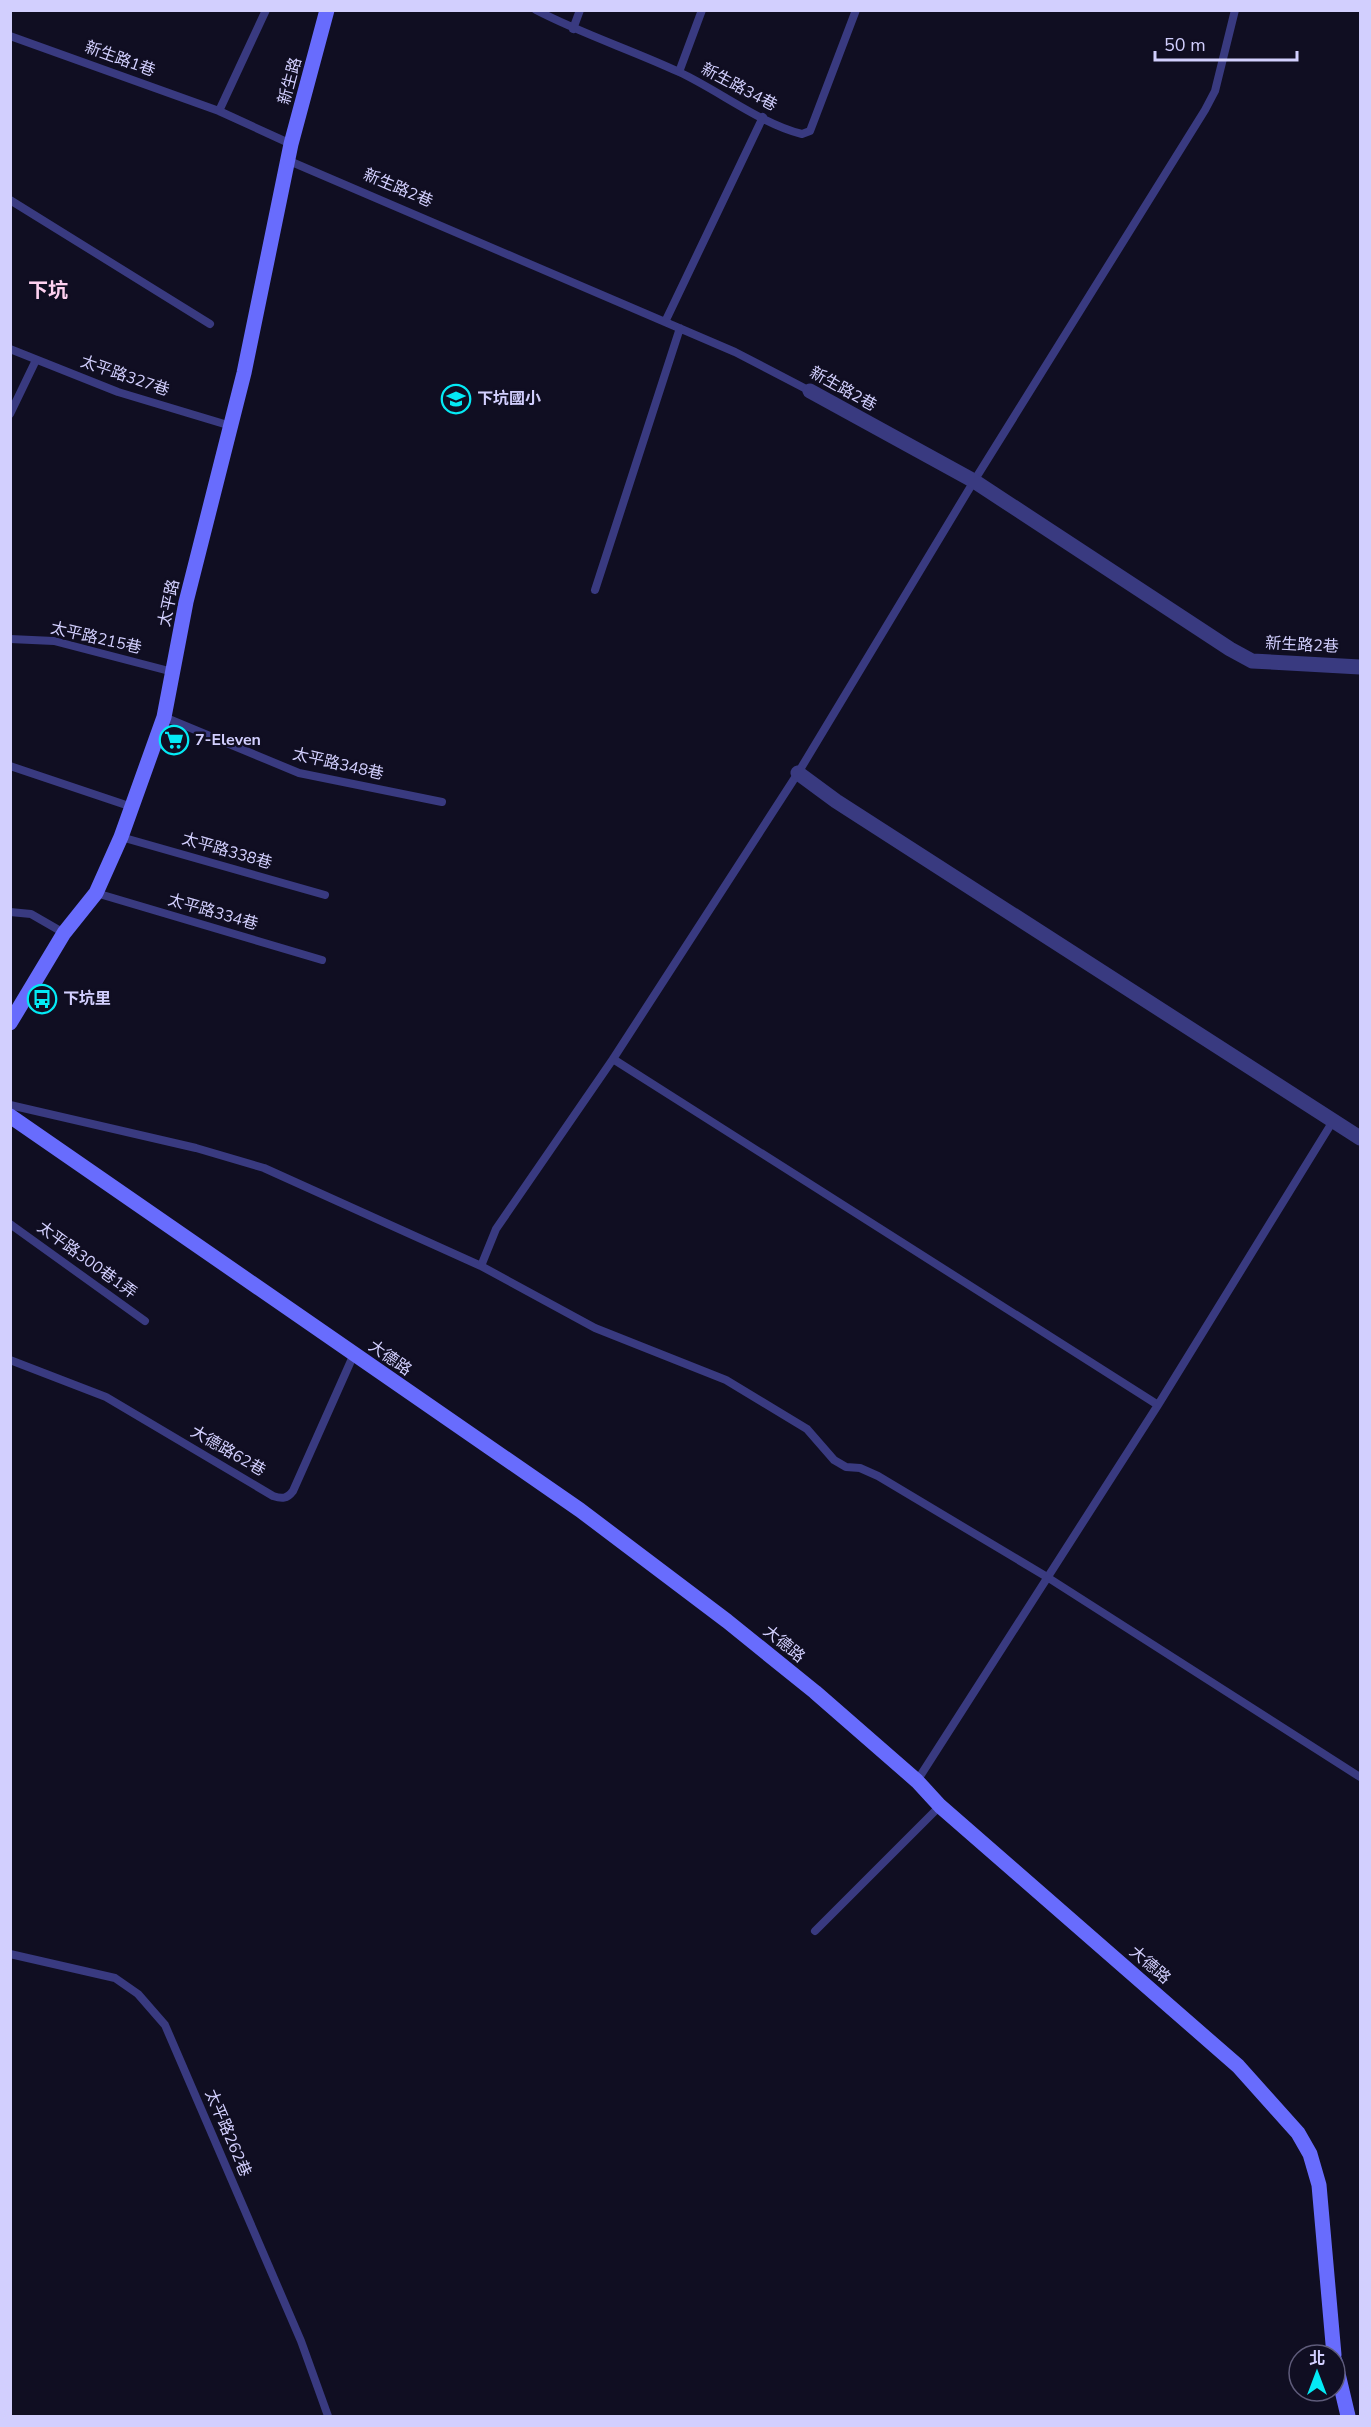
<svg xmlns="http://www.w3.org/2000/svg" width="1371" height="2427" viewBox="0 0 1371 2427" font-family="'Nunito Sans','Noto Sans TC',sans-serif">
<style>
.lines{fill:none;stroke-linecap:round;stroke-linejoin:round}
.lane{stroke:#393a80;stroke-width:8}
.street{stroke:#393a80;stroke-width:15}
.secondary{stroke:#686cfd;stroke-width:15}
.labels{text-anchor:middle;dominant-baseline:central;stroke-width:5;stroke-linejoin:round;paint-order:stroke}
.street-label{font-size:16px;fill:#d2cffe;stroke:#100e22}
.poi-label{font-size:16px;font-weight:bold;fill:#d2cffe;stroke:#100e22;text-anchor:start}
.quarter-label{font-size:20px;font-weight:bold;fill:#fed1f0;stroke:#100e22}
</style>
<rect width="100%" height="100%" fill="#100e22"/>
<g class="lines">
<path class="lane" d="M536,10C582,34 632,50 679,72C718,90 761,124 802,134L810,131L856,10
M573,29L580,10
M10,36L219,111L291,144
M679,72L702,10
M219,111L266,10
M287,160L735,352L810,391
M10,200L210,324
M665,322L763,117
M10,349L118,392L231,426
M10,414L36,360
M595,590L680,328
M10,639L54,641L173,672
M164,717L299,773L442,802
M10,766L132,807
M121,837L325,895
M96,893L322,960
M10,912L31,914L64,933
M613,1059L1158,1405
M10,1105L196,1148L264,1168L481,1266L595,1328L726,1380L807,1429L834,1460L846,1467L860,1468L878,1476L1047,1577L1360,1777
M10,1224L145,1321
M481,1266L496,1229L613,1059L798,773L974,481L1205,110L1215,91L1235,10
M10,1360L106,1397L273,1496C282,1499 287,1499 293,1491L354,1354
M917,1781L1158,1405L1333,1121
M815,1931L940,1806
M10,1954L115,1978L138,1994L165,2025L301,2341L328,2416"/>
<path class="street" d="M810,391L974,481L1230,649L1252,661L1360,667
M798,773L836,801L1360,1138"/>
<path class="secondary" d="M10,1023L64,933L96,893L121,837L164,717L186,602L244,373L291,144L327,10
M10,1116L580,1510L727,1621L815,1692L917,1781L940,1806L1238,2066L1298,2133L1310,2154L1319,2185L1334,2355
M1335,2361L1348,2416"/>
</g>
<defs>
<g id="school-ring" transform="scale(1.5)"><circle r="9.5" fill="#100e22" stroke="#04eaf5" stroke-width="1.5"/><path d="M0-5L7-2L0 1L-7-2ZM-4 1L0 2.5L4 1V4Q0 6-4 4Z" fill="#04eaf5"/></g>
<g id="supermarket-ring" transform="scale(1.5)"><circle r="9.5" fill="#100e22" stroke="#04eaf5" stroke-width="1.5"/><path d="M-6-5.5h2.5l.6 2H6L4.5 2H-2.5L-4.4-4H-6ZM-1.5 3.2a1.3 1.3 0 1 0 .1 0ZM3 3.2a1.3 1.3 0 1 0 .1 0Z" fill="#04eaf5"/></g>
<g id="bus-ring" transform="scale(1.5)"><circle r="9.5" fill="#100e22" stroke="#04eaf5" stroke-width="1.5"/><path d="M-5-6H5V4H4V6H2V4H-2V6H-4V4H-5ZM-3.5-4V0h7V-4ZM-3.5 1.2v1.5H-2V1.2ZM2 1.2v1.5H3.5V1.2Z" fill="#04eaf5"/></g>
</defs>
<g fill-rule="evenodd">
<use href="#school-ring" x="456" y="399"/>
<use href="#supermarket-ring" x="174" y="740"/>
<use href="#bus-ring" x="42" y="999"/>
</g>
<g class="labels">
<g class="street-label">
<text transform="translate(120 59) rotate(20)">新生路1巷</text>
<text transform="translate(290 81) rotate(-75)">新生路</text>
<text transform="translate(739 87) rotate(28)">新生路34巷</text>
<text transform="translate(398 188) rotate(23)">新生路2巷</text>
<text transform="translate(125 376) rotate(19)">太平路327巷</text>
<text transform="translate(843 389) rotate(29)">新生路2巷</text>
<text transform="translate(169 603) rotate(-78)">太平路</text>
<text transform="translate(96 638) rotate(13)">太平路215巷</text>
<text transform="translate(1302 645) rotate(3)">新生路2巷</text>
<text transform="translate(338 764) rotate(13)">太平路348巷</text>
<text transform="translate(227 851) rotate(16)">太平路338巷</text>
<text transform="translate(213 912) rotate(16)">太平路334巷</text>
<text transform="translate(87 1260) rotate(36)">太平路300巷1弄</text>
<text transform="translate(390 1358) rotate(35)">大德路</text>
<text transform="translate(228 1451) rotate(30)">大德路62巷</text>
<text transform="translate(784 1644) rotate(39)">大德路</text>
<text transform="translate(1150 1965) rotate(41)">大德路</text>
<text transform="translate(228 2133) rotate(67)">太平路262巷</text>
</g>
<g class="poi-label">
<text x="477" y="399">下坑國小</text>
<text x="195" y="740">7-Eleven</text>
<text x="63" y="999">下坑里</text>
</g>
<g class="quarter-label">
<text x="48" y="290">下坑</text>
</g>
</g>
<rect width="1371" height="2427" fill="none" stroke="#d2cffe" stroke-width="24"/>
<g transform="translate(1317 2373)"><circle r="28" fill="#100e22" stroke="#5e5b7a" stroke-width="1.5"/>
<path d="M0-4.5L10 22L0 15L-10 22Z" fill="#04eaf5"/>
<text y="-9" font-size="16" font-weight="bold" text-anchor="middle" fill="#d2cffe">北</text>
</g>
<path d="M1155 51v9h142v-9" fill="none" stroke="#d2cffe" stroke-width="3"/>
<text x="1164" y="51" font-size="18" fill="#d2cffe" stroke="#100e22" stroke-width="4.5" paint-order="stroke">50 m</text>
</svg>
